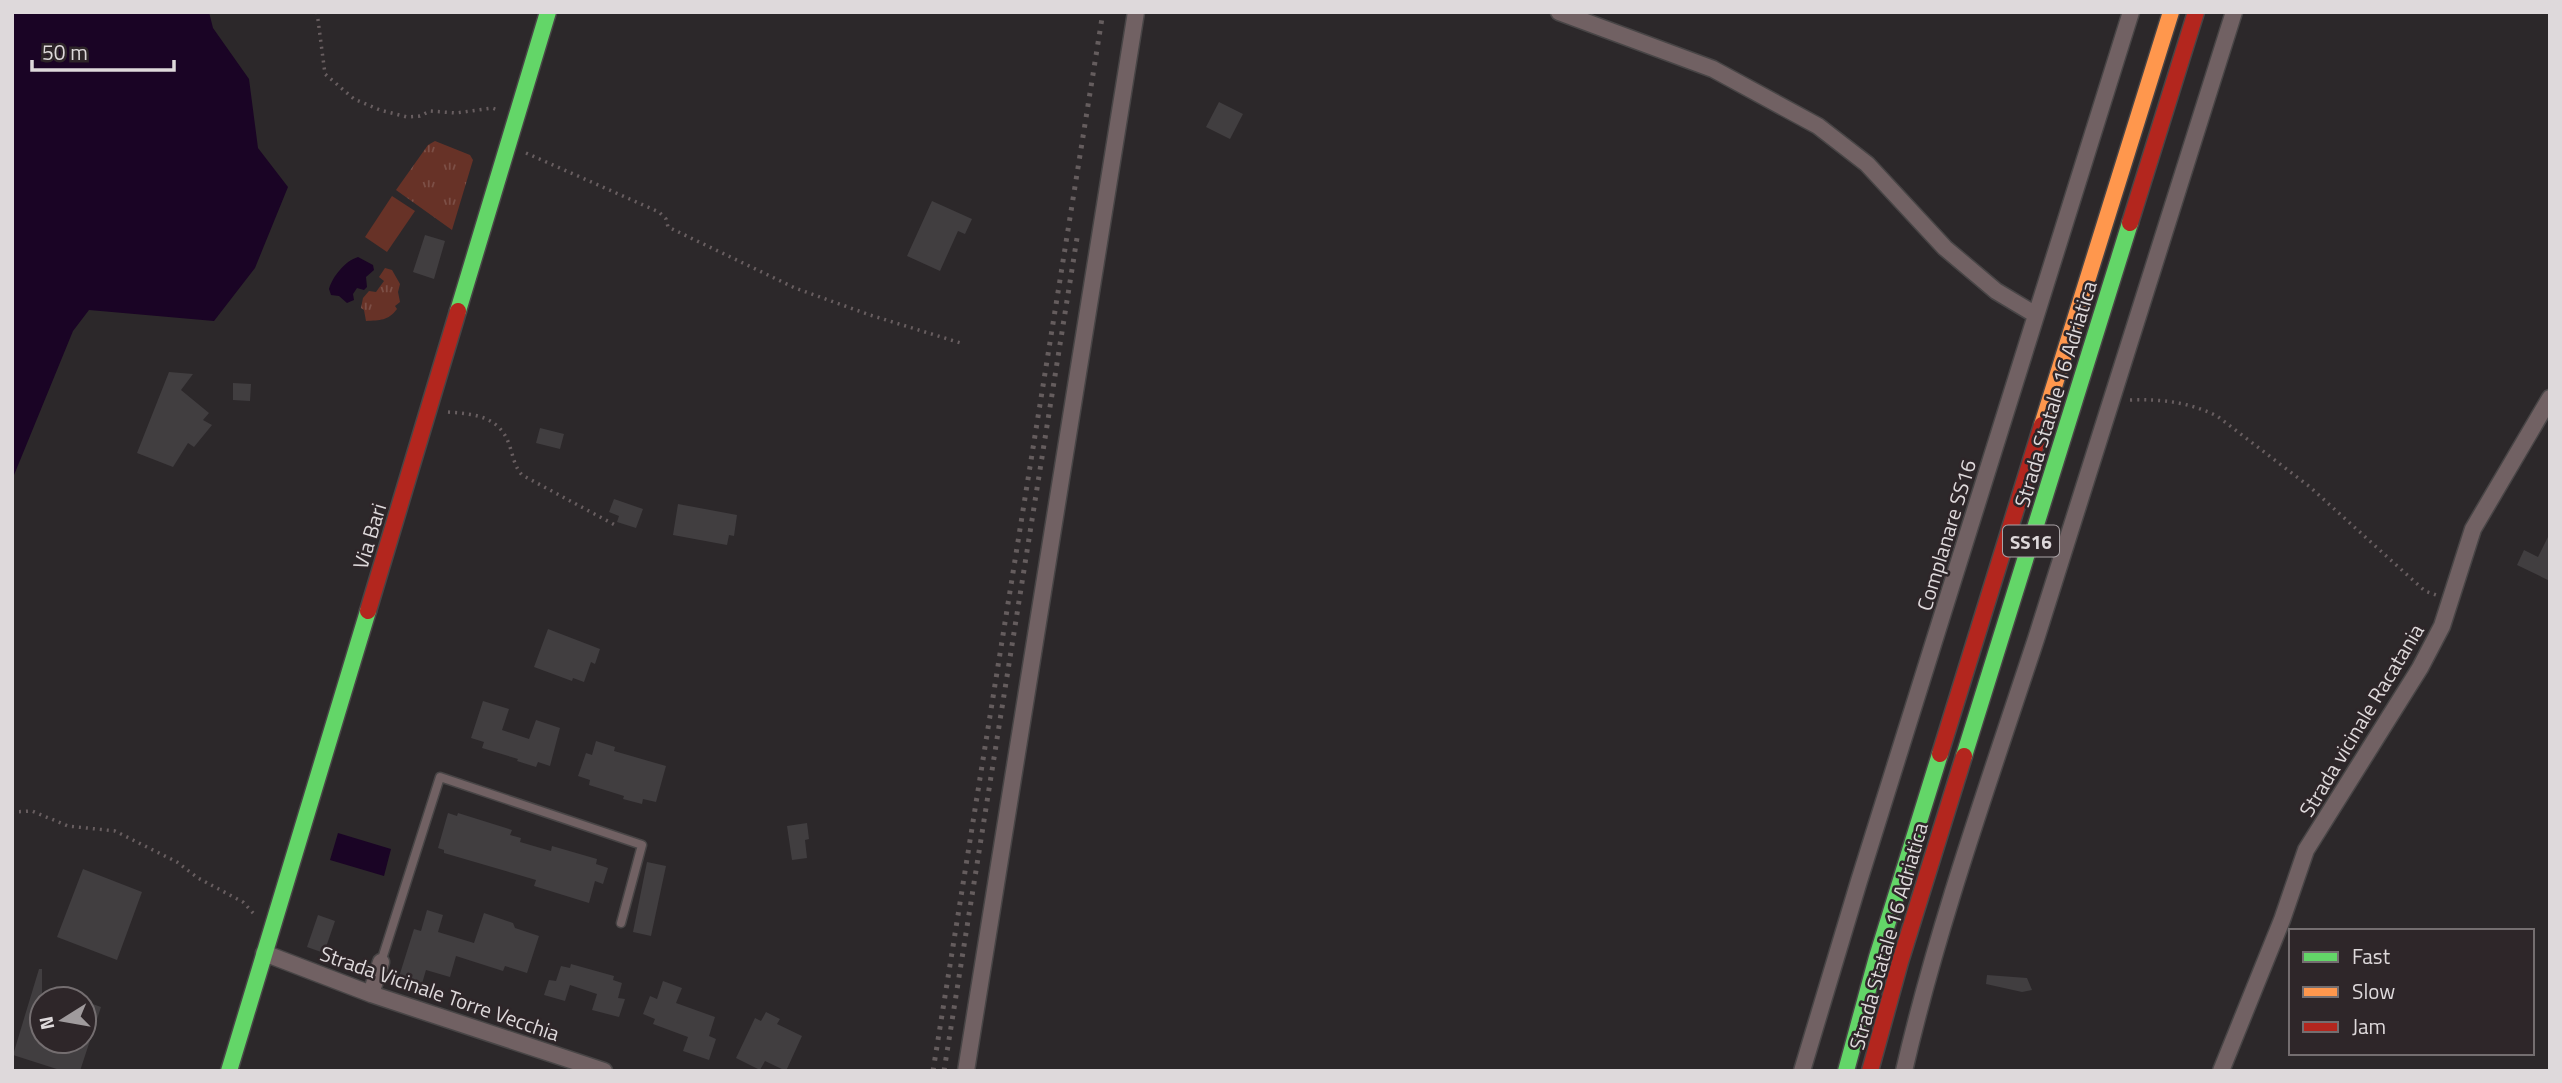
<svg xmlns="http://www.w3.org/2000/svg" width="2562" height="1083" viewBox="0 0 2562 1083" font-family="'Titillium Web',sans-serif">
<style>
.grass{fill:url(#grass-tufts)}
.garden{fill:#673227}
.water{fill:#1a0425}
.building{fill:#413e40}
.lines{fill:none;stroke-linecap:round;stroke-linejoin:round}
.lane-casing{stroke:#484546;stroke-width:11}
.street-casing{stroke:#484546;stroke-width:19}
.fast-casing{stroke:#484546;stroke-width:19}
.slow-casing{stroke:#484546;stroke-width:19}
.jam-casing{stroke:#484546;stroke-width:19}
.path{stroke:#685e60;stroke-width:3.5;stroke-dasharray:2 5;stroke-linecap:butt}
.lane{stroke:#716163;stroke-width:8}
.street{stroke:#716163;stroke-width:16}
.fast{stroke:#63d668;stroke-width:16}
.slow{stroke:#ff974d;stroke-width:16}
.jam{stroke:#b3261e;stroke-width:16}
.rail{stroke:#655d5e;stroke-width:5;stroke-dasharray:3.5 7;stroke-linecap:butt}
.labels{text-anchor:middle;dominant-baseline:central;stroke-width:5;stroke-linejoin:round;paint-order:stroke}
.shield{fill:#2e2629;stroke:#a9a3a6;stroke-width:2}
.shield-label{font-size:19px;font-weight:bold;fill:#ded9db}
.street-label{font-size:21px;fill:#ded9db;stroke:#2e2629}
</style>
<defs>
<pattern id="grass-tufts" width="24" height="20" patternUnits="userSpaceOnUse" patternTransform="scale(1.75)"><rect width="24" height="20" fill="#673227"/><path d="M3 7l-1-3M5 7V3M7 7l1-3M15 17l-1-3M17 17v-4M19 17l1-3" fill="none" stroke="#7c4f46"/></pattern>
</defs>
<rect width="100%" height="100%" fill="#2c282a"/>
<path class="grass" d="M435,141L470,155L473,160L452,230L396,190L428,145Z
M385,268L392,270L400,284L398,292L400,302L395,306L397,309C388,321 380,320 366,321L364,310L361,308L363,298L369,291L376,292L384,281L379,277Z"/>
<path class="garden" d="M392,196L415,211L387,252L365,237Z"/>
<path class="water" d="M12,12H209L213,28L249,79L258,148L288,187L255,268L214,321L89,310L73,331L12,480Z
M358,257L373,265L374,270L366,277L367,287L364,290L357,288L353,294L354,300L347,303L339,296L331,295L329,289C333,276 345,261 358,257Z
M338,833L391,849L384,876L330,860Z"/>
<path class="building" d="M1219,102L1243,114L1230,139L1206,127Z
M932,201L972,219L965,234L958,231L940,271L907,256Z
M425,235L445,241L434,279L413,272Z
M169,372L193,374L181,390L209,413L203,420L212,425L194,447L188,443L173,467L137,453Z
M233,383L251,384L250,401L233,400Z
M540,428L564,434L560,449L536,443Z
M614,499L643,509L636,528L617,522L619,516L609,512Z
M678,504L737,515L734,536L729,535L727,545L673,535Z
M2550,533V581L2517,565L2524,550L2538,557Z
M548,629L600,649L595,664L591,662L584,682L573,678L572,681L534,667Z
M483,701L509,709L502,730L529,739L536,720L560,728L550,766L538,762L536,767L517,761L518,759L482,748L484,742L471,738Z
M596,741L615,747L614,751L666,766L656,802L643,799L642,804L623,799L624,796L589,785L590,780L578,776L586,753L592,755Z
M448,813L457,816L458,813L512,830L510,835L521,838L520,842L551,851L552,846L597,859L596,864L608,868L603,884L595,881L589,903L534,886L536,880L444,853V850L438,848Z
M807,823L809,839L805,840L807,858L792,860L787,826Z
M647,862L666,866L651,936L633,932Z
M83,869L142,892L117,960L57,937Z
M427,910L443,915L438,932L474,943L484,913L513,923L515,928L539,936L527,973L505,966L503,971L456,956L450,977L426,970L421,987L398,980L414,929L421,931Z
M318,915L335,921L324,953L307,947Z
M571,964L614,976L613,980L622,983L618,998L625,999L619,1017L592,1010L597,994L570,985L565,1001L544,995L549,980L556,981L561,966L570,968Z
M39,969H42V1041H84V1001L101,1007L80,1071H63L13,1055Z
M1987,975L2027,978L2032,990L2022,992L1986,984Z
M663,981L682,988L676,1003L715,1017L709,1036L716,1039L709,1060L683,1051L688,1037L653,1024L655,1019L643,1014L650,996L657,999Z
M766,1012L780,1019L777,1024L802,1036L786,1071L765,1061L760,1070L736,1058L755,1018L761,1021Z"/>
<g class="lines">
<g class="lane-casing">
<path id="lane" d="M381,962L440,777L642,845L621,923"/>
</g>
<g class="street-casing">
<path id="street" d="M1559,12L1713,69L1818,126L1867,164L1945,248L1996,291L2036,315
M264,953L371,994L604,1071
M371,994L381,962
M966,1071L1136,12
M1802,1071L1859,881L2131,12
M1904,1071C1938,924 1989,782 2036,639C2103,431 2169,222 2234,12
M2221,1071L2282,920L2306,850L2420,668L2442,626L2473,529L2550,398"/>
</g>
<g class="fast-casing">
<path id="fast" d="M458,311L548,12
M1964,756L2130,223
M229,1071L368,611
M1846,1071L1877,957L1940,754"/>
</g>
<g class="slow-casing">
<path id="slow" d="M2042,425L2171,12"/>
</g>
<g class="jam-casing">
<path id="jam" d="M2130,223L2196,12
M368,611L458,311
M1940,754L2042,425
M1870,1071L1900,962L1964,756"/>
</g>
<path class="path" d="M317,12L325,74L354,99L380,110L407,117L420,116L430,111L456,113L492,108L498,110
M526,153L659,212L666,219L668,227L795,288L870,315L964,344
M2130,400C2163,399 2188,402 2217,416L2310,487L2425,591L2436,595
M448,412C474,414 499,416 509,444C513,455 514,466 522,475L615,525
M12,812L32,811L68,826L115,831L177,862L198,878L243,902L254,914"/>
<use href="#lane" class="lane"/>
<use href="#street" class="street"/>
<use href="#fast" class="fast"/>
<use href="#slow" class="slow"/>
<use href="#jam" class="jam"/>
<path class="rail" d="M933,1071L1103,12
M944,1071L1077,238"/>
</g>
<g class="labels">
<rect class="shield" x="2003" y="525.5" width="56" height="31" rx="5"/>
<g class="shield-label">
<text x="2031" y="541">SS16</text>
</g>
<g class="street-label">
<text transform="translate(2055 394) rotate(-73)">Strada Statale 16 Adriatica</text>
<text transform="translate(1946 535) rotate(-73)">Complanare SS16</text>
<text transform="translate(369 536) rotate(-73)">Via Bari</text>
<text transform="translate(2361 720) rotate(-59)">Strada vicinale Racatania</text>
<text transform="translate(1888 936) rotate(-74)">Strada Statale 16 Adriatica</text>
<text transform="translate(440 993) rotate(19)">Strada Vicinale Torre Vecchia</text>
</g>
</g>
<rect width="2562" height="1083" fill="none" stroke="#ded9db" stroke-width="28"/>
<rect x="2289" y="929" width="245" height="126" fill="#2e2629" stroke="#746e70" stroke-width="2"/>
<rect x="2303" y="952" width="35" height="10" fill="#63d668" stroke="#746e70" stroke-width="2"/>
<text x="2352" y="964" font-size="21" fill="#ded9db">Fast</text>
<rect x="2303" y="987" width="35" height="10" fill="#ff974d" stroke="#746e70" stroke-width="2"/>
<text x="2352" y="999" font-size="21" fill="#ded9db">Slow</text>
<rect x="2303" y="1022" width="35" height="10" fill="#b3261e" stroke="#746e70" stroke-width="2"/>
<text x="2352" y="1034" font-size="21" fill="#ded9db">Jam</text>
<g transform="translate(63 1020) rotate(259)"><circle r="33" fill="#2e2629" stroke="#746e70" stroke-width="2"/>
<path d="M0-5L12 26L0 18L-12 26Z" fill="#a09b9d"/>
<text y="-10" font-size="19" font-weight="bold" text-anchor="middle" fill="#ded9db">N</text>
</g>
<path d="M32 60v10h142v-10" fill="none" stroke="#ded9db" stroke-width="3.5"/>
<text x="42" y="60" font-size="21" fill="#ded9db" stroke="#2e2629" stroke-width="5" paint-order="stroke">50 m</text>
</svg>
